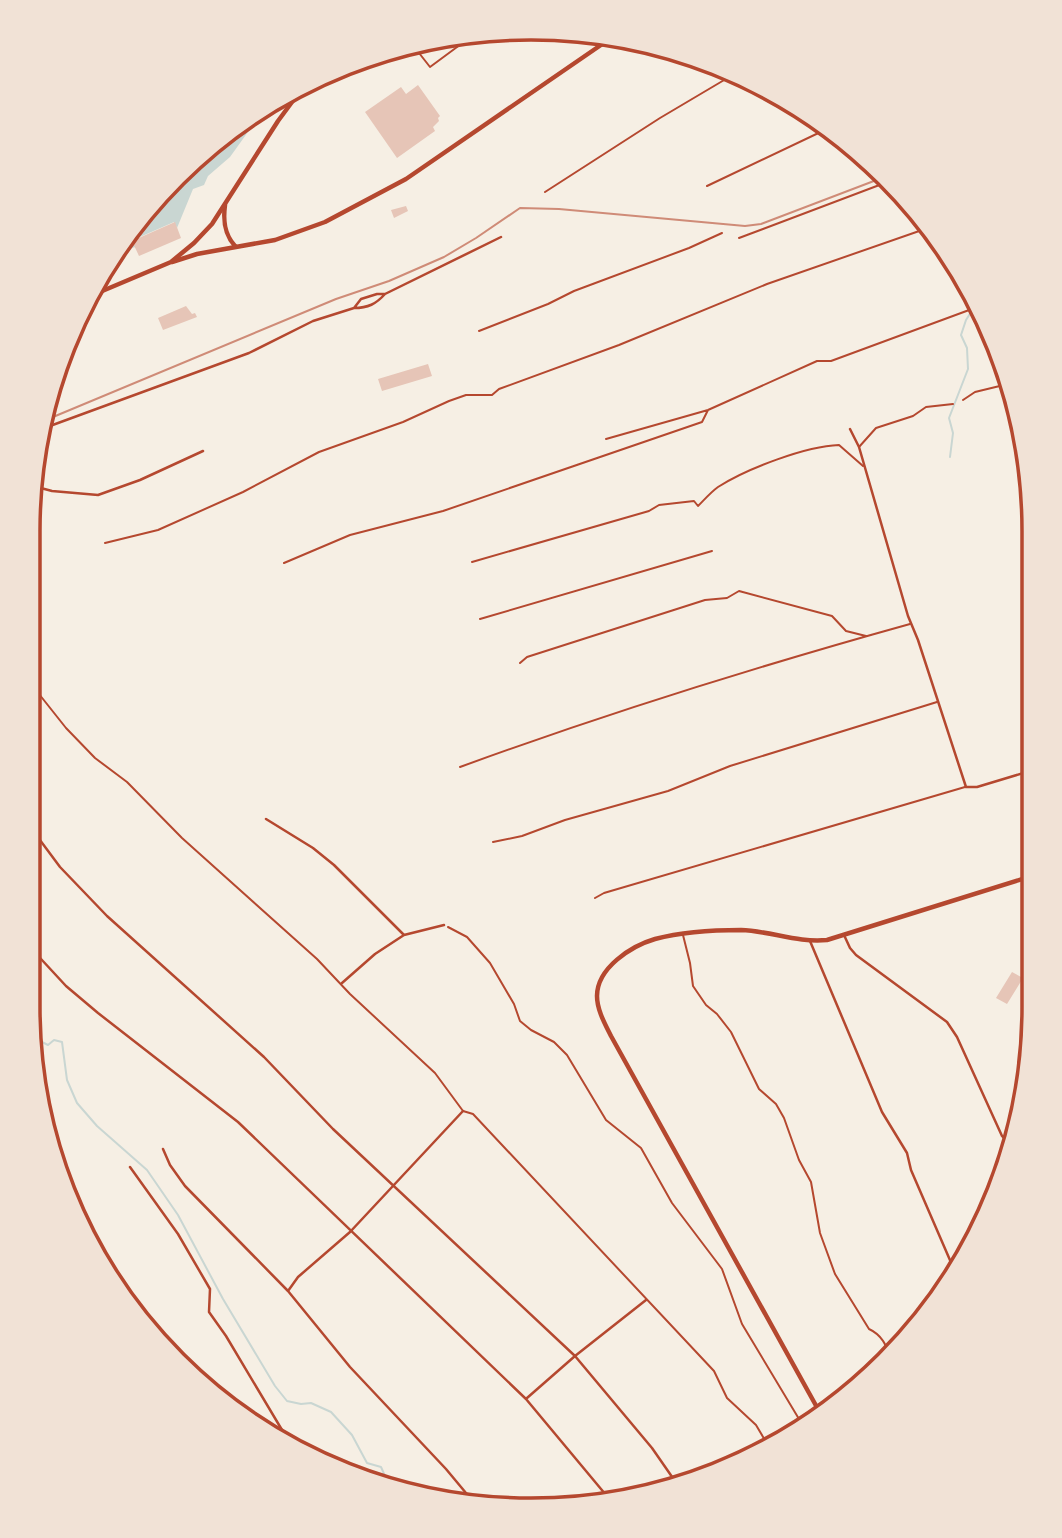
<svg xmlns="http://www.w3.org/2000/svg" width="1062" height="1538" viewBox="0 0 1062 1538" font-family="Roboto,sans-serif">
<style>
.water{fill:#c9d6d2}
.lines{fill:none;stroke-linecap:round;stroke-linejoin:round}
.stream{stroke:#c9d6d2;stroke-width:2}
.building{fill:#e6c5b7}
.path{stroke:#b5482f;stroke-width:2}
.service{stroke:#b5482f;stroke-width:2}
.pedestrian{stroke:#b5482f;stroke-width:2}
.minor{stroke:#b5482f;stroke-width:2.5}
.secondary{stroke:#b5482f;stroke-width:4.5}
.primary{stroke:#b5482f;stroke-width:4.5}
.tram{stroke:#cf8b77;stroke-width:2}
.rim{fill:none;stroke:#b5482f;stroke-width:3.5}
</style>
<rect width="100%" height="100%" fill="#f6efe4"/>
<path class="water" d="M268,104L230,157L208,176L204,185L193,189L177,228L174,222L133,240L136,247L122,250L176,175L252,113Z"/>
<g class="lines">
<path class="stream" d="M969,291L973,309L992,339
M950,457L953,433L949,418L968,369L967,348L961,335L966,320L973,309
M32,1034L36,1039L48,1045L54,1040L62,1042L67,1080L77,1103L97,1126L147,1170L178,1215L223,1299L275,1386L287,1401L301,1404L311,1403L331,1412L352,1435L367,1463L381,1467L389,1485"/>
</g>
<path class="building" d="M418,85L440,116L438,118L439,121L433,127L435,131L397,158L365,112L401,87L406,94Z
M406,206L408,211L394,218L391,210Z
M175,222L181,238L139,256L132,241Z
M186,306L192,314L195,313L197,317L163,330L158,318Z
M428,364L432,376L382,391L378,379Z
M1012,972L1023,978L1007,1004L996,998Z"/>
<g class="lines">
<path class="path" d="M448,927L467,937L490,963L514,1004L520,1021L531,1030L554,1042L567,1055L606,1120L641,1148L672,1203L722,1269L742,1324L802,1424"/>
<path class="service" d="M707,186L829,128
M545,192L660,118L736,73
M739,238L890,181
M479,331L548,304L574,291L689,248L722,233
M963,400L975,392L1008,384
M606,439L708,410L817,361H831L980,306
M859,447L876,428L913,416L926,407L953,404
M105,543L158,530L243,492L319,452L403,422L449,401L466,395H492L499,389L619,345L767,284L925,229
M472,562L649,511L659,505L694,501L698,506C704,500 711,492 718,487C746,469 806,446 839,445L863,466
M284,563L350,535L443,511L702,422L708,410
M480,619L712,551
M520,663L527,657L705,600L727,598L739,591L832,616L846,631L866,636
M39,694L66,728L95,758L127,782L182,838L317,959L350,994L435,1073L463,1111L473,1114L714,1371L727,1398L756,1425L769,1447
M460,767C608,713 759,666 910,624
M493,842L522,836L565,820L668,791L730,766L937,702
M595,898L604,893L965,787
M683,935L690,963L693,986L706,1005L717,1014L731,1032L759,1089L776,1104L784,1118L799,1160L811,1182L820,1233L835,1274L869,1329C882,1335 886,1345 891,1358"/>
<path class="pedestrian" d="M412,44L430,67L476,33"/>
<path class="minor" d="M354,308C368,308 376,304 385,294
M850,429L859,447L908,616L918,640L966,787H977L1030,771
M39,430L249,353L313,321L354,308L361,299L377,294H385L501,237
M37,487L52,491L98,495L140,480L203,451
M266,819L313,848L334,865L404,935L444,925
M31,828L60,867L107,916L264,1057L333,1129L575,1356L652,1448L677,1484
M844,935L850,948L856,955L947,1022L957,1037L1002,1136L1012,1147
M810,941L882,1112L907,1153L911,1170L956,1274
M29,946L66,986L98,1013L238,1122L526,1399L611,1501
M342,983L375,954L404,935
M163,1149L170,1165L185,1186L288,1291L350,1367L446,1469L476,1505
M130,1167L178,1234L210,1289L209,1312L226,1336L288,1440
M288,1291L298,1277L350,1232L463,1111
M527,1398L575,1356L646,1300"/>
<path class="secondary" d="M225,205C223,220 224,234 235,246
M172,262L197,254L275,240L325,222L406,179L614,36
M819,1411L611,1036C605,1024 597,1010 597,996C597,968 631,946 655,939C682,932 714,930 741,930C771,931 797,943 827,940L1032,876"/>
<path class="primary" d="M88,297L171,262L194,243L212,224L278,121L306,83"/>
<path class="tram" d="M41,422L336,299L389,281L444,257L476,238L520,208L559,209L745,226L761,224L887,176"/>
</g>
<path d="M0 0H1062V1538H0ZM531 40H531A491 491 0 0 1 1022 531V1007A491 491 0 0 1 531 1498H531A491 491 0 0 1 40 1007V531A491 491 0 0 1 531 40Z" fill="#f1e2d6" fill-rule="evenodd"/>
<path class="rim" d="M531 40H531A491 491 0 0 1 1022 531V1007A491 491 0 0 1 531 1498H531A491 491 0 0 1 40 1007V531A491 491 0 0 1 531 40Z"/>
</svg>
